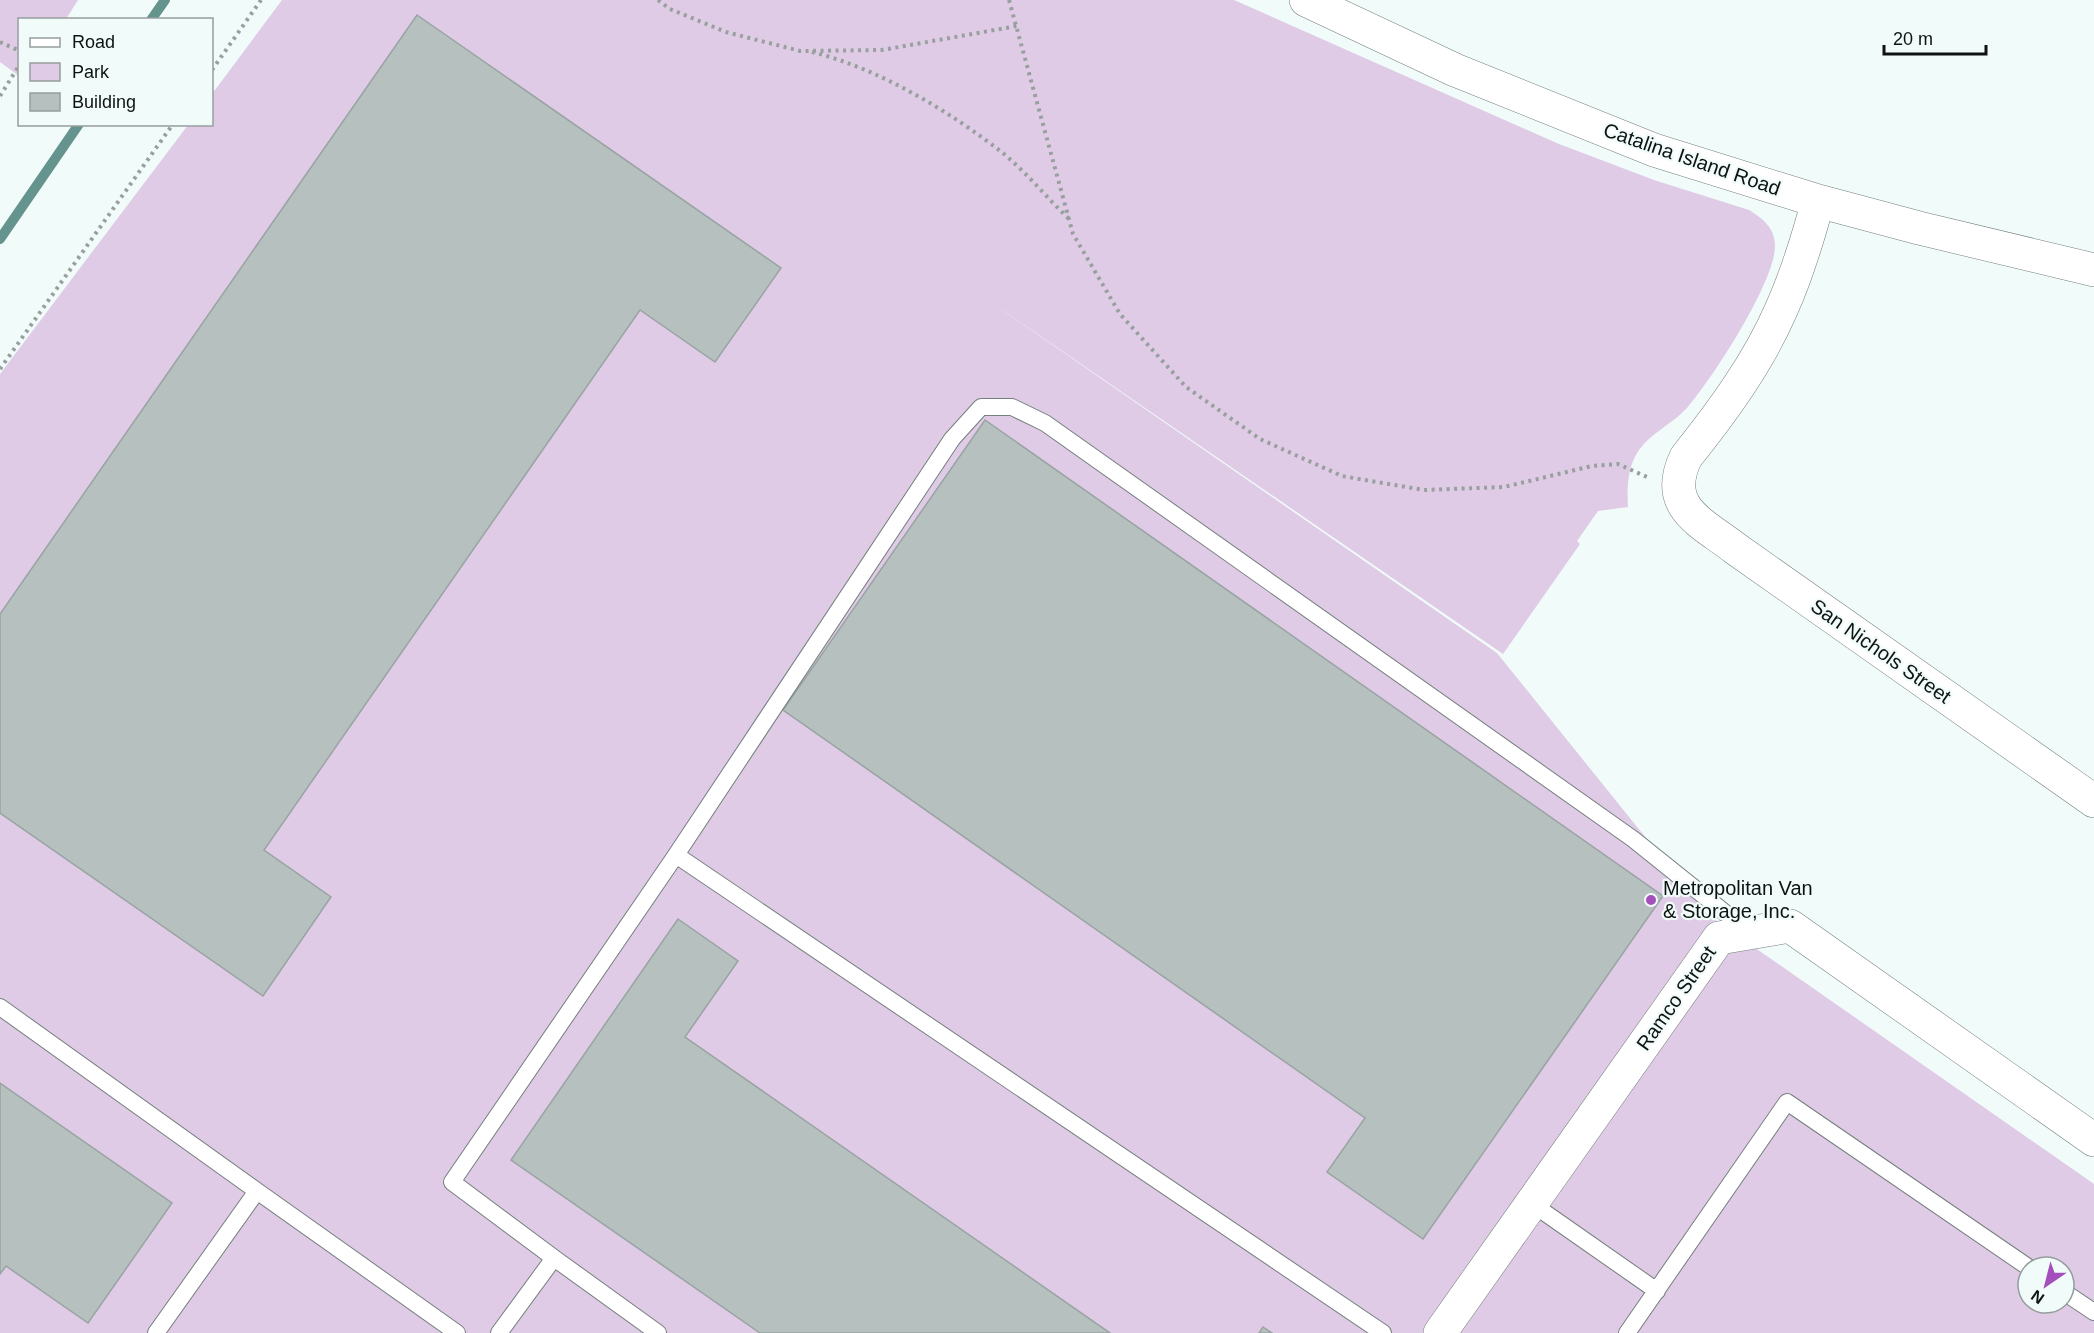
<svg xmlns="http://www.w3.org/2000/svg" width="2094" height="1333" viewBox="0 0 2094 1333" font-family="Helvetica,sans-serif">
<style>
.green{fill:#e0cbe6;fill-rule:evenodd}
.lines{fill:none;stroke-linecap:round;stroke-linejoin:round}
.stream{stroke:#65938e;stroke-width:10}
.building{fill:#b5c0bf;stroke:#98a3a2;stroke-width:1.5}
.lane-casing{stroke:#757f7e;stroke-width:18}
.street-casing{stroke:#757f7e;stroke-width:34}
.path{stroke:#98a09f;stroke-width:4;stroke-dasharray:3 4.5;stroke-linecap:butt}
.lane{stroke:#fff;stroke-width:16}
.street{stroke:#fff;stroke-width:33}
.poi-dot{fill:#a54fbd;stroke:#f0fbfa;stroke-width:2}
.labels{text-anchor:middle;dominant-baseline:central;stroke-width:4.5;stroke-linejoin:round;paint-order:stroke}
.street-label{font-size:20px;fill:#0e1211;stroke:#f0fbfa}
.poi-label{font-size:20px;fill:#0e1211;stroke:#f0fbfa;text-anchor:start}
</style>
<rect width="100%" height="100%" fill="#f0fbfa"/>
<path class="green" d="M0,0H78L66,19L20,20L19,76L0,62Z
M282,0H1234L1559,144L1654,180L1749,210C1762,218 1775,228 1775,245C1776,281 1712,379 1687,408C1672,424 1651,433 1639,450C1627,468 1627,487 1628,507L1598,511L1577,541L1580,544L1503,654L985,298L1497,653L1708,915L2094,1184V1333H0V374L188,125L212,124V94ZM2028,1267H2064V1303H2028Z"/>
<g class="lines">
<path class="stream" d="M151,20L165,0
M0,239L79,124"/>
</g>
<path class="building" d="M417,15L781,268L715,362L640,310L264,850L331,897L263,996L0,813V614Z
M985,420L1663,896L1423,1239L1327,1172L1365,1118L783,710Z
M678,919L738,961L685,1037L1110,1333H760L511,1160Z
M0,1083L172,1203L88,1323L6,1266L0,1274Z
M1263,1327L1272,1333H1259Z"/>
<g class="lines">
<g class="lane-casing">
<path id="lane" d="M0,1007L257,1191
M1531,1203L1657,1291
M554,1258L658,1333
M2064,1292L2094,1312
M156,1333L257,1191L457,1333
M499,1333L554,1258L452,1182L676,855
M1383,1333L676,855L952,439L981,407H1012L1045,423L1633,839L1749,932
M1627,1333L1787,1102L2028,1267"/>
</g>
<g class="street-casing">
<path id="street" d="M1306,0L1455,70L1654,150L1818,201L1919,228L2094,270
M1818,201C1808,238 1797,275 1781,310C1758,363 1722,412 1686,457C1662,507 1701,522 1736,549L2094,801
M1440,1333L1719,938L1790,926L2094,1140"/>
</g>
<path class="path" d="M658,0L670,9L726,32L800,51L882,50L1017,26
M1009,0L1073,234L1120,314L1186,387L1260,439L1342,476L1424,490L1504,487L1592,466L1618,464L1647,477
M0,42L20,51
M812,52C878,68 951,112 1004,154C1027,173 1047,198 1069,219
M212,70L261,0
M0,96L20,64
M0,369L173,124"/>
<use href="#lane" class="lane"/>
<use href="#street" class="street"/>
</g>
<circle class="poi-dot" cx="1651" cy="900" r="6"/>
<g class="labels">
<g class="street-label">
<text transform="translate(1692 159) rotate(19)">Catalina Island Road</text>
<text transform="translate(1881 651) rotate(35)">San Nichols Street</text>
<text transform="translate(1676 998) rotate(-55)">Ramco Street</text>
</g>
<g class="poi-label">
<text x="1663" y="888">Metropolitan Van<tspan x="1663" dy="23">&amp; Storage, Inc.</tspan></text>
</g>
</g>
<rect x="18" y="18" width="195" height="108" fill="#f0fbfa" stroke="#969e9d" stroke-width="1.5"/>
<rect x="30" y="38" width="30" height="9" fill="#ffffff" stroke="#969e9d" stroke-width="1.5"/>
<text x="72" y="48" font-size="18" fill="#0e1211">Road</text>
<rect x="30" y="63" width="30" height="18" fill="#e0cbe6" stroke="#969e9d" stroke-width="1.5"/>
<text x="72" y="78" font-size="18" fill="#0e1211">Park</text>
<rect x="30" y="93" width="30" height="18" fill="#b5c0bf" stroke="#969e9d" stroke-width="1.5"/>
<text x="72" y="108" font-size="18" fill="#0e1211">Building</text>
<g transform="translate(2046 1285) rotate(215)"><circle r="28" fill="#f0fbfa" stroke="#969e9d" stroke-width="1.5"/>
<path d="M0-4.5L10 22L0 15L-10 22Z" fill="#a54fbd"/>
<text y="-9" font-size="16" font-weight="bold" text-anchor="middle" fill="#0e1211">N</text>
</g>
<path d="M1884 45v9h102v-9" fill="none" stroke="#0e1211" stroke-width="3"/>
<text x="1893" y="45" font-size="18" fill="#0e1211" stroke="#f0fbfa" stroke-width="4.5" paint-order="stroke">20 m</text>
</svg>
